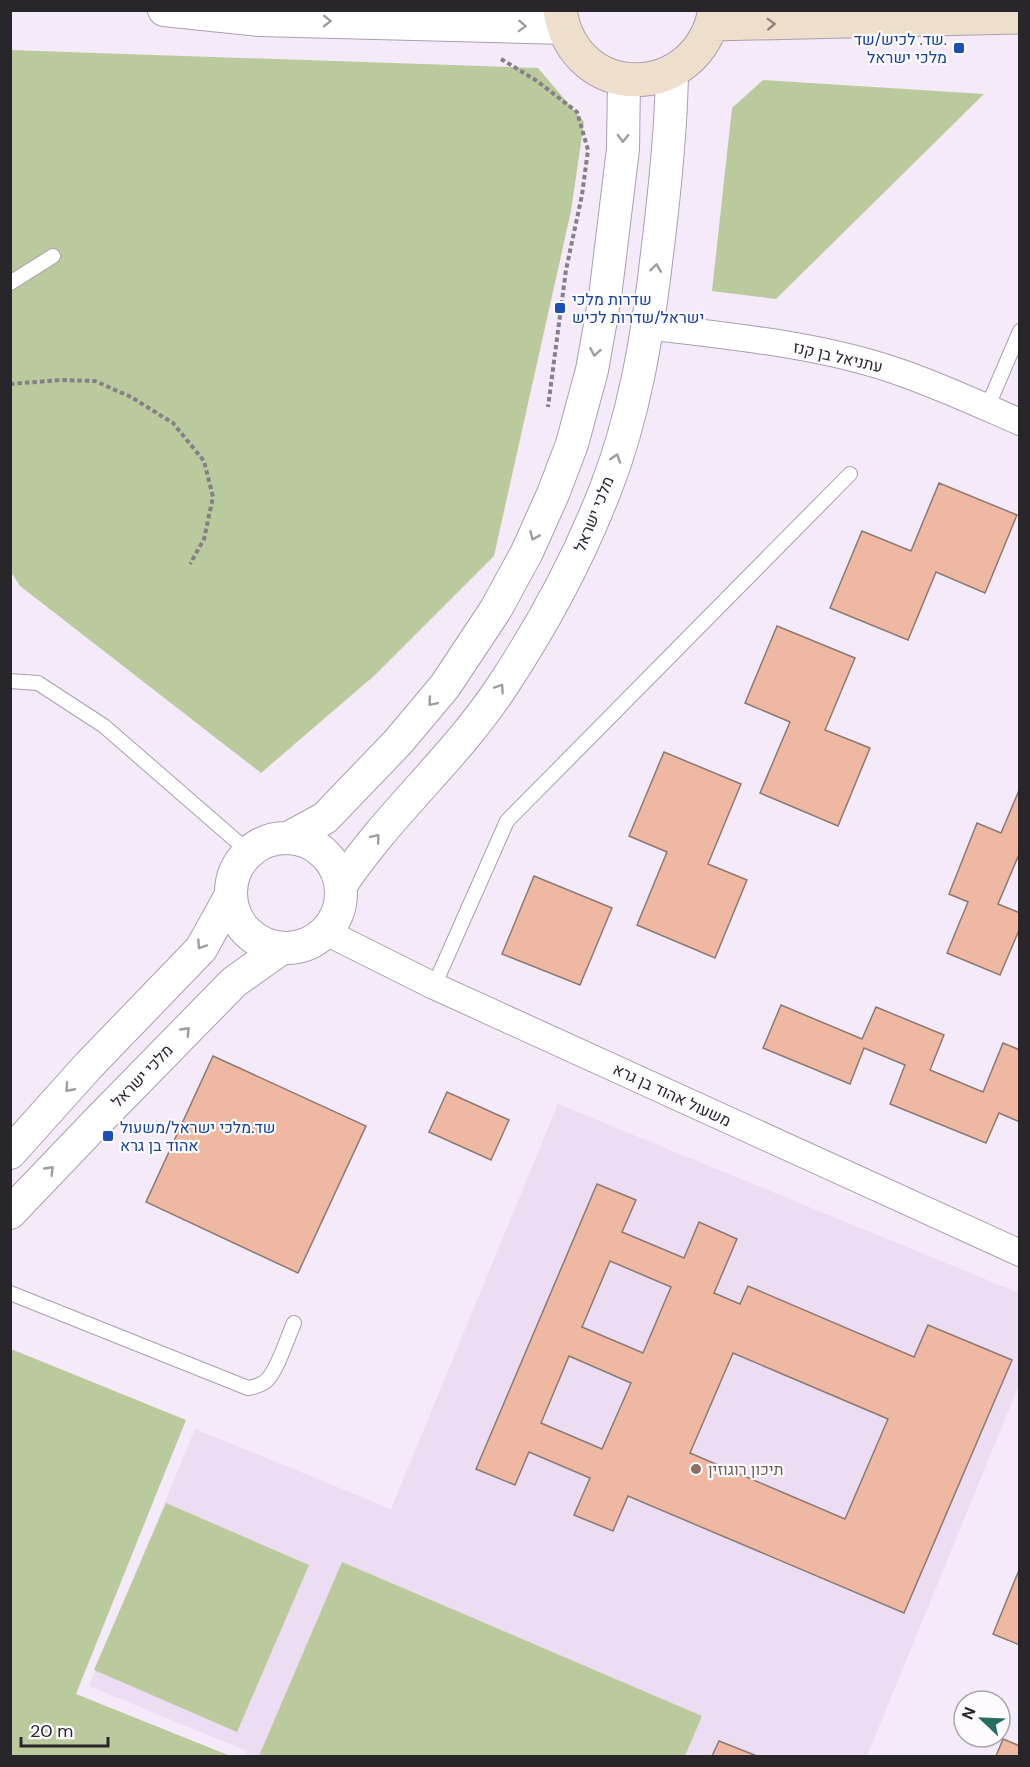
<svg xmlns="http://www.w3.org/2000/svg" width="1030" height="1767" viewBox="0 0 1030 1767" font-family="'DM Sans',Heebo,sans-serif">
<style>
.built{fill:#ecddf2}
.green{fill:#bbca9d}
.building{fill:#eeb8a3;stroke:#8b7a74;stroke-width:1.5;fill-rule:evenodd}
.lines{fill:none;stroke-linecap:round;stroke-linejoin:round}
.service-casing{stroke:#a99fad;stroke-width:16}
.minor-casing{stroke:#a99fad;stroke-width:28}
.tertiary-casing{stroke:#a99fad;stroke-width:34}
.secondary-casing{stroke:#a99fad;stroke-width:35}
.path{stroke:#867f89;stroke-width:4;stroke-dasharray:4.5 3;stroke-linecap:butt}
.service{stroke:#fff;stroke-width:14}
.minor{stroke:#fff;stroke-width:26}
.tertiary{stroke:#fff;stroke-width:32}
.secondary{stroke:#eedecc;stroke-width:33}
.oneway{stroke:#9f9da0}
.oneway2{stroke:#8c827c}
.transit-dot{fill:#1a4fb4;stroke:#fdfbfe;stroke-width:2}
.education-dot{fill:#8d6e63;stroke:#fdfbfe;stroke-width:2}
.labels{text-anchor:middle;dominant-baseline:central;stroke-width:4.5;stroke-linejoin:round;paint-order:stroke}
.transit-label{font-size:16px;fill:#164399;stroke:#fdfbfe;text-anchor:start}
.street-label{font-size:16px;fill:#29262b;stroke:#fdfbfe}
.education-label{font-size:16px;fill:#785e54;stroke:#fdfbfe;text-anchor:start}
</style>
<rect width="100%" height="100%" fill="#f5eaf9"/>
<path class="built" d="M558,1104L1019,1293V1385L867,1756H245L247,1751L89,1686L195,1429L391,1509Z"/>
<path class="green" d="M10,50L538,68L584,122L571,211L494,556L375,675L261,773L20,586L11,572Z
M763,80L984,94L776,299L712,291L732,108Z
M11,1349L186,1420L76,1694L228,1755V1756H11Z
M166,1503L309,1565L237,1732L94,1670Z
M342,1562L702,1716L685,1756H259Z"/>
<path class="building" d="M939,483L1017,515L985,593L936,572L908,640L830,608L862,531L911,551Z
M777,626L855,658L825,730L870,748L838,826L760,793L790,722L745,703Z
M664,752L741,784L708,864L747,880L715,958L637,925L667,852L629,836Z
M1020,788V852L998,904L1020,913V928L1000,975L947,953L968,902L949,894L977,823L1001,833Z
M534,876L612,908L580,985L502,954Z
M781,1005L862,1039L876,1007L944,1035L930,1070L983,1092L1003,1043L1020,1050V1122L999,1113L986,1143L890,1104L905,1065L864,1048L850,1084L763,1048Z
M213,1056L366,1126L298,1273L146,1202Z
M447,1092L509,1120L491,1160L429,1132Z
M597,1184L636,1200L622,1232L684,1258L699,1222L737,1239L714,1293L740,1304L748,1286L914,1357L928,1325L1012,1360L904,1613L628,1496L613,1531L574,1515L590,1478L529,1452L515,1485L476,1469ZM610,1261L671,1287L643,1353L582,1327ZM733,1353L888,1419L845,1519L690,1453ZM569,1356L631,1383L602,1449L541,1423Z
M1019,1570L1020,1571V1645L993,1634Z
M1003,1739L1020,1746V1756H996Z
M719,1741L757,1756H712Z"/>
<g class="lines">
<g class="service-casing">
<path id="service" d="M10,283L53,256
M987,408L1020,331
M10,681L38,683L104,726L249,852
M434,986L507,821L850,474
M10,1293L248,1388C254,1387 261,1385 266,1381C278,1370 287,1338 294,1323"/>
</g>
<g class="minor-casing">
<path id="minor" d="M647,326C732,337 821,344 902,373C942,387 981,405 1020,422
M327,930L336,937L434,986L1020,1253"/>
</g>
<g class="tertiary-casing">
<path id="tertiary" d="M164,10L260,20L564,28
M290,837L325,818L398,742L445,686L496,609L527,552L553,494L572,444L592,370L605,297L623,149L624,79
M231 893a55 55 0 1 1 110 0a55 55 0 1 1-110 0Z
M341,885C388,814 454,759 501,688C543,625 579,558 606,488C634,416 647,339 656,262C664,199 671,137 672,73
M10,1153L89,1065L201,949L231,895
M10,1213L95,1124L234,982L282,948"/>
</g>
<g class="secondary-casing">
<path id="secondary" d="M560,10C574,104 698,102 715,10
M713,24L1020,17"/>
</g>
<path class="path" d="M501,59L537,81L577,112L588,150L582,195L566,270L548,407
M10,384L61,380L95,381L131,397L173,423L204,461L213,497L204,539L190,564"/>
<use href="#service" class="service"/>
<use href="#minor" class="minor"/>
<use href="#tertiary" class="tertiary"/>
<use href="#secondary" class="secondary"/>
</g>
<defs><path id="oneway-chevron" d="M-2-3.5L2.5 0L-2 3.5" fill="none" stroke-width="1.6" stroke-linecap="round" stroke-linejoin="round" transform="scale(1.5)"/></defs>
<g class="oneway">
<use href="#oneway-chevron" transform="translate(327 21) rotate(1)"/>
<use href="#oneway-chevron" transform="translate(522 26) rotate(2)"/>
<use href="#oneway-chevron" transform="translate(623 138) rotate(91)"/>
<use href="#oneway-chevron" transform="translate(656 268) rotate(-83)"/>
<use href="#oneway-chevron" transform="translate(595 352) rotate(100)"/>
<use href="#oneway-chevron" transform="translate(616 458) rotate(-72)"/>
<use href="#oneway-chevron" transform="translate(534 536) rotate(114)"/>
<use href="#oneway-chevron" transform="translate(500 688) rotate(-56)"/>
<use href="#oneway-chevron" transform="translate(432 702) rotate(130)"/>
<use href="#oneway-chevron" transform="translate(376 838) rotate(-50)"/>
<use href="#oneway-chevron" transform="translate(201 945) rotate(124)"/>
<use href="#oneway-chevron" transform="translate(186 1031) rotate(-46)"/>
<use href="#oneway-chevron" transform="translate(69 1088) rotate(132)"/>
<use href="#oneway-chevron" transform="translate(50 1170) rotate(-46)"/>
</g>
<use class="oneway2" href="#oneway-chevron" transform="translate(771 24) rotate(-2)"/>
<g class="transit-dot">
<rect x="953" y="42" width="12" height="12" rx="3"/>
<rect x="554" y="302" width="12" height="12" rx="3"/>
<rect x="102" y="1130" width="12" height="12" rx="3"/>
</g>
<circle class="education-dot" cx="696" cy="1469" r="6"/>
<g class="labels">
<g class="transit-label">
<text x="947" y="39" text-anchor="end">שד. לכיש/שד.<tspan x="947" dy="18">מלכי ישראל</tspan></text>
<text x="572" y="299">שדרות מלכי<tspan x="572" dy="18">ישראל/שדרות לכיש</tspan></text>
<text x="120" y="1127">שד.מלכי ישראל/משעול<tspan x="120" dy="18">אהוד בן גרא</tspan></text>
</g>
<g class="street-label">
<text transform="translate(838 357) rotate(13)">עתניאל בן קנז</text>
<text transform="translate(594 514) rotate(-68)">מלכי ישראל</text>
<text transform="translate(142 1076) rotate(-46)">מלכי ישראל</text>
<text transform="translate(672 1095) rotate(25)">משעול אהוד בן גרא</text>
</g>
<g class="education-label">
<text x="708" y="1469">תיכון רוגוזין</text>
</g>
</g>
<rect width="1030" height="1767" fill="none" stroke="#29262b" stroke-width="24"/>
<g transform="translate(982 1719) rotate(293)"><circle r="28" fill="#fdfbfe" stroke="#a8a6aa" stroke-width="1.5"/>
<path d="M0-4.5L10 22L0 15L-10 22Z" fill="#266e64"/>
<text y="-9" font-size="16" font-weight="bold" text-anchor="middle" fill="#29262b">N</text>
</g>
<path d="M21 1737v9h87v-9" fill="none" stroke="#29262b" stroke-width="3"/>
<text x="30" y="1737" font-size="18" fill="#29262b" stroke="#fdfbfe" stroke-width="4.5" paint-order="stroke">20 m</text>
</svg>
